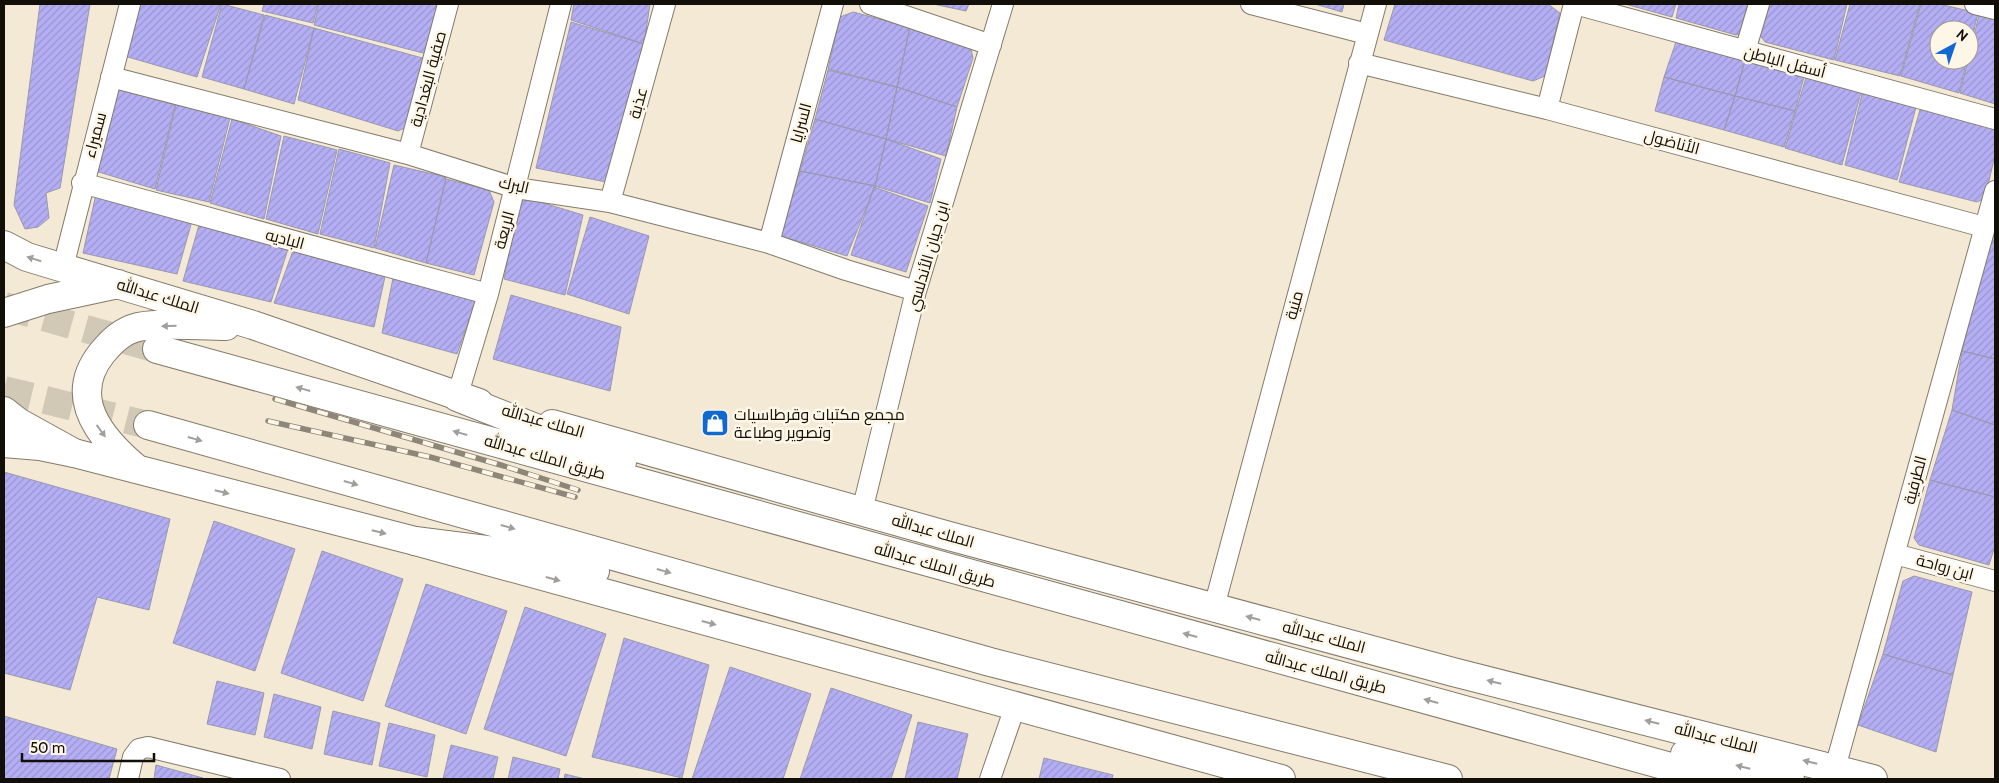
<svg xmlns="http://www.w3.org/2000/svg" width="1999" height="783" viewBox="0 0 1999 783" font-family="Cabin,Cairo,sans-serif">
<style>
.building{fill:url(#building-hatch);stroke:#9a99ac}
.lines{fill:none;stroke-linecap:round;stroke-linejoin:round}
.trunk-tunnel{stroke:#d1c8b6;stroke-width:28;stroke-dasharray:28 14;stroke-linecap:butt}
.minor-casing{stroke:#847a69;stroke-width:22}
.secondary-casing{stroke:#847a69;stroke-width:30}
.primary-casing{stroke:#847a69;stroke-width:30}
.trunk-casing{stroke:#847a69;stroke-width:30}
.minor{stroke:#fff;stroke-width:20}
.secondary{stroke:#fff;stroke-width:28}
.primary{stroke:#fff;stroke-width:28}
.trunk{stroke:#fff;stroke-width:28}
.rail-casing{stroke:#8e8679;stroke-width:5.5}
.rail{stroke:#fef6e6;stroke-width:4;stroke-dasharray:11;stroke-linecap:butt}
.oneway{fill:#a09f9c}
.labels{text-anchor:middle;dominant-baseline:central;stroke-width:5;stroke-linejoin:round;paint-order:stroke}
.street-label{font-size:16px;fill:#120e08;stroke:#fef6e6}
.poi-label{font-size:16px;fill:#120e08;stroke:#fef6e6;text-anchor:start}
</style>
<defs>
<pattern id="building-hatch" width="6" height="6" patternUnits="userSpaceOnUse" patternTransform="scale(1.25)"><rect width="6" height="6" fill="#b4aef4"/><path d="M-1 1l2-2M0 6l6-6M5 7l2-2" fill="none" stroke="#9a94d0"/></pattern>
</defs>
<rect width="100%" height="100%" fill="#f3e9d5"/>
<path class="building" d="M40,4H90L60,188L46,193L49,218L38,227L25,229L14,205Z
M136,4H221L197,77L121,55Z
M222,4L264,15L244,89L202,77Z
M264,4H318L313,23L262,11Z
M319,4H439L427,54L314,25Z
M574,4H650L644,44L571,20Z
M933,4H969L966,11Z
M1315,4H1344L1342,12Z
M1395,4H1548L1560,13L1545,76L1533,81L1384,40Z
M1625,4H1676L1672,17Z
M1679,4H1751L1743,33L1736,35L1676,18Z
M1767,4H1847L1834,60L1765,42L1758,33Z
M1850,4H1920L1900,76L1835,60Z
M1921,4H1939L1978,13L1969,51V30H1939V60H1967L1959,93L1901,76Z
M853,12L910,27L897,87L828,69L840,17Z
M265,15L314,28L294,104L244,89Z
M1979,15L1995,19V104L1960,93Z
M571,22L644,44L606,182L536,168Z
M910,27L970,45L973,58L957,107L897,87Z
M314,28L426,59L409,126L398,131L298,100Z
M1677,39L1746,57L1735,96L1664,77Z
M1746,57L1805,73L1795,111L1735,96Z
M828,70L897,87L886,139L815,119Z
M1807,74L1862,88L1842,165L1785,148Z
M1664,77L1735,96L1724,130L1655,111Z
M897,87L957,107L946,156L886,139Z
M118,88L175,105L155,189L92,170Z
M1863,90L1917,103L1897,180L1845,165Z
M1735,96L1795,111L1784,147L1724,130Z
M1922,103L1995,125V155L1985,198L1977,202L1899,182Z
M176,104L230,118L209,202L156,190Z
M232,119L281,136L264,219L210,203Z
M815,119L886,139L875,186L800,171Z
M284,136L337,150L318,234L266,219Z
M886,139L941,159L930,203L875,186Z
M339,149L390,163L374,248L320,234Z
M394,165L446,177L426,263L375,248Z
M800,171L875,186L847,256L781,236Z
M446,179L489,190L494,202L474,275L426,263Z
M874,187L928,206L906,272L851,255Z
M96,194L192,221L177,274L83,253Z
M530,199L583,215L565,295L504,279L518,203Z
M590,217L649,236L629,314L567,294Z
M1995,221V359L1962,351Z
M199,225L288,249L271,302L183,281Z
M294,248L386,272L374,327L274,303Z
M394,273L476,300L457,354L382,333Z
M511,295L621,327L610,391L493,359Z
M1962,351L1995,359V425L1952,410Z
M1952,410L1995,425V497L1930,480Z
M4,472L170,519L149,610L97,597L70,690L4,673Z
M1930,480L1995,497V546L1989,565L1919,545L1914,538Z
M214,521L295,549L255,671L173,643Z
M322,551L403,579L363,701L281,673Z
M1914,576L1972,592L1953,675L1883,654L1903,581Z
M426,584L507,611L466,734L385,706Z
M525,607L606,634L566,756L484,729Z
M624,638L709,665L682,778L592,757Z
M1883,654L1953,675L1936,752L1858,725Z
M730,667L811,694L783,779H692Z
M217,681L264,693L255,735L207,724Z
M831,688L912,715L891,779H800Z
M274,694L321,707L312,749L264,737Z
M333,711L380,723L372,765L324,754Z
M4,716L117,749L109,779H4Z
M918,722L968,734L957,779H905Z
M389,723L435,735L427,777L379,766Z
M451,745L498,757L493,779H443Z
M513,757L560,769L558,779H508Z
M1044,758L1113,775L1112,779H1039Z
M156,765L203,778L154,779Z
M565,774L585,779H564Z"/>
<g class="lines">
<path class="trunk-tunnel" d="M4,306L157,349
M4,390L148,425"/>
<g class="minor-casing">
<path id="minor" d="M870,4L991,45
M1251,4L1367,34
M1575,4L1995,119
M1975,4L1995,9
M1745,51L1759,4
M1359,63L1547,109L1984,227
M111,77L408,154L516,188L610,202L769,243L846,270L916,291
M1547,109L1574,4
M408,154L448,4
M82,183L488,294
M610,202L665,4
M769,243L833,4
M63,267L130,4
M457,397L488,294L561,4
M862,511L916,291L1003,4
M1895,554L1995,581
M1214,607L1376,4
M1835,768L1995,191
M128,779L133,757L139,749L148,747L280,779
M990,779L1015,707"/>
</g>
<g class="secondary-casing">
<path id="secondary" d="M4,245L27,257L253,325L479,403
M552,424L949,536L1453,672L1873,779
M4,443L40,446L74,453L415,541L1281,779
M137,469C101,439 66,398 102,353C112,341 122,331 138,327C164,322 199,326 226,326"/>
</g>
<g class="primary-casing">
<path id="primary" d="M4,313L48,299L118,284
M4,411L18,422L74,453"/>
</g>
<g class="trunk-casing">
<path id="trunk" d="M157,349L1714,779
M457,397L622,462
M148,425L990,662L1448,779
M415,541L544,557L595,571
M1685,754L1790,779"/>
</g>
<use href="#minor" class="minor"/>
<use href="#secondary" class="secondary"/>
<use href="#primary" class="primary"/>
<use href="#trunk" class="trunk"/>
<g class="rail-casing">
<path id="rail" d="M275,399L504,466L578,490
M268,421L430,457L575,497"/>
</g>
<use href="#rail" class="rail"/>
</g>
<defs><path id="oneway-solid" d="M-6-.8H1V-3.2L6.5 0L1 3.2V.8H-6Z" transform="scale(1.25)"/></defs>
<g class="oneway">
<use href="#oneway-solid" transform="translate(34 259) rotate(-163)"/>
<use href="#oneway-solid" transform="translate(169 326) rotate(179)"/>
<use href="#oneway-solid" transform="translate(303 389) rotate(-164)"/>
<use href="#oneway-solid" transform="translate(101 431) rotate(54)"/>
<use href="#oneway-solid" transform="translate(460 433) rotate(-164)"/>
<use href="#oneway-solid" transform="translate(195 439) rotate(16)"/>
<use href="#oneway-solid" transform="translate(351 483) rotate(16)"/>
<use href="#oneway-solid" transform="translate(222 492) rotate(14)"/>
<use href="#oneway-solid" transform="translate(508 527) rotate(16)"/>
<use href="#oneway-solid" transform="translate(379 532) rotate(14)"/>
<use href="#oneway-solid" transform="translate(664 571) rotate(16)"/>
<use href="#oneway-solid" transform="translate(553 579) rotate(15)"/>
<use href="#oneway-solid" transform="translate(1253 618) rotate(-165)"/>
<use href="#oneway-solid" transform="translate(709 623) rotate(15)"/>
<use href="#oneway-solid" transform="translate(1190 635) rotate(-165)"/>
<use href="#oneway-solid" transform="translate(1494 682) rotate(-166)"/>
<use href="#oneway-solid" transform="translate(1431 701) rotate(-165)"/>
<use href="#oneway-solid" transform="translate(1652 722) rotate(-166)"/>
<use href="#oneway-solid" transform="translate(1810 762) rotate(-166)"/>
<use href="#oneway-solid" transform="translate(1743 767) rotate(-166)"/>
</g>
<defs>
<g id="shop-square" transform="scale(1.4375)"><rect x="-9" y="-9" width="18" height="18" rx="4" fill="#1168d1" stroke="#fef6e6"/><path d="M-5-2.5h2.3a2.7 3.5 0 0 1 5.4 0H5L5.5 6h-11ZM-1.5-2.5h3a1.5 2.3 0 0 0-3 0Z" fill="#fff"/></g>
</defs>
<g fill-rule="evenodd">
<use href="#shop-square" x="715" y="423"/>
</g>
<g class="labels">
<g class="street-label">
<text transform="translate(1785 62) rotate(15)">أسفل الباطن</text>
<text transform="translate(428 79) rotate(-75)">صفية البغدادية</text>
<text transform="translate(638 103) rotate(-75)">عذبة</text>
<text transform="translate(801 123) rotate(-75)">السرايا</text>
<text transform="translate(95 135) rotate(-75)">سميراء</text>
<text transform="translate(1672 142) rotate(15)">الأناضول</text>
<text transform="translate(514 185) rotate(13)">البرك</text>
<text transform="translate(504 230) rotate(-75)">الريعة</text>
<text transform="translate(285 239) rotate(15)">الباديه</text>
<text transform="translate(928 256) rotate(-74)">ابن حيان الأندلسي</text>
<text transform="translate(158 296) rotate(17)">الملك عبدالله</text>
<text transform="translate(1294 305) rotate(-75)">منية</text>
<text transform="translate(543 421) rotate(16)">الملك عبدالله</text>
<text transform="translate(545 457) rotate(16)">طريق الملك عبدالله</text>
<text transform="translate(1915 480) rotate(-75)">الطرفية</text>
<text transform="translate(933 531) rotate(16)">الملك عبدالله</text>
<text transform="translate(935 565) rotate(16)">طريق الملك عبدالله</text>
<text transform="translate(1945 567) rotate(15)">ابن رواحة</text>
<text transform="translate(1324 637) rotate(15)">الملك عبدالله</text>
<text transform="translate(1326 672) rotate(15)">طريق الملك عبدالله</text>
<text transform="translate(1716 738) rotate(14)">الملك عبدالله</text>
</g>
<g class="poi-label">
<text x="734" y="414">مجمع مكتبات وقرطاسيات<tspan x="734" dy="18">وتصوير وطباعة</tspan></text>
</g>
</g>
<rect width="1999" height="783" fill="none" stroke="#120e08" stroke-width="10"/>
<g transform="translate(1954 45) rotate(40)"><circle r="24" fill="#fef6e6" stroke="#a0998d"/>
<path d="M0-4L9 19L0 12L-9 19Z" fill="#1168d1"/>
<text y="-8" font-size="14" font-weight="bold" text-anchor="middle" fill="#120e08">N</text>
</g>
<path d="M22 753v8h132v-8" fill="none" stroke="#120e08" stroke-width="2.5"/>
<text x="30" y="753" font-size="15" fill="#120e08" stroke="#fef6e6" stroke-width="4" paint-order="stroke">50 m</text>
</svg>
